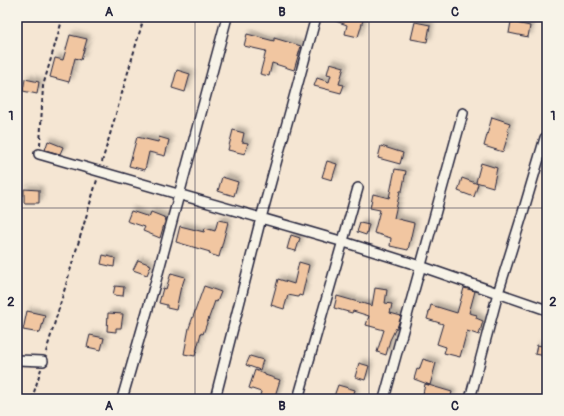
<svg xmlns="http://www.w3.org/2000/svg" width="564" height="416" viewBox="0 0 564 416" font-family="Pangolin,sans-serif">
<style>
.building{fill:#f1c6a1;stroke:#22223b;filter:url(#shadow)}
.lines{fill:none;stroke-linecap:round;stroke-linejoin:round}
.street-casing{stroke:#22223b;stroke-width:12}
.path{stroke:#22223b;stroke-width:2;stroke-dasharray:4 3;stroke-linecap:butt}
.street{stroke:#f7f3e8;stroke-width:9}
.grid{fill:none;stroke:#22223b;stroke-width:1;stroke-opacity:0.55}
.neatline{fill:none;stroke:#22223b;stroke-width:1.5}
.grid-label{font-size:13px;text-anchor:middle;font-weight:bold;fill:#22223b}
</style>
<defs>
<filter id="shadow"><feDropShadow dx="3.5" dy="-3.5" stdDeviation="2" flood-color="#0004"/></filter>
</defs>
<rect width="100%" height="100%" fill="#f5e6d3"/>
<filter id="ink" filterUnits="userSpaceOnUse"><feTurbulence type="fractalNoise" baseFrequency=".025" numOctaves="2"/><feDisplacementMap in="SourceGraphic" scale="8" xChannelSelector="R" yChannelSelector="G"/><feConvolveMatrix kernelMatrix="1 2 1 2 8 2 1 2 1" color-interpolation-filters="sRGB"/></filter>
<g filter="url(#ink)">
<path class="building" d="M330,17H351L363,20L358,37L345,34L347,25L330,19Z
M415,22L430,25L427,42L411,39Z
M511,22L530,26L528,37L509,33Z
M247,34L274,41V38L301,46L294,70L272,63L269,76L260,74L266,51L244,46Z
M70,35L87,39L81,60L75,58L69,82L50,77L55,58L63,60Z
M330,63L344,67L339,84L344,85L341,93L314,86L317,78L329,82L331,75L327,74Z
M177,70L190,74L185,92L172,88Z
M25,79L39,82L37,94L23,91Z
M492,117L510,123L507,131L509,132L503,152L484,146Z
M233,130L244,133L242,142L248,143L245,154L228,150Z
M137,137L158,142L159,137L169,140L165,156L149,152L145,170L129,166Z
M48,141L63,147L60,154L45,150Z
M381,146L403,153L400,164L378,158Z
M327,161L337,164L332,180L322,177Z
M481,163L497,168L493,187L476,182Z
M395,169L406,171L402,191H400L394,218L414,223L408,250L390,246L391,238L374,233L380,210L370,208L373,194L389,198Z
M222,177L238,182L234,196L218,191Z
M462,178L478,184L474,197L458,191Z
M24,189L39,190V203H24Z
M131,211L149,217L151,212L166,218L160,238L143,231L145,227L127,221Z
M218,220L228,222L219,257L209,254L210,252L176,242L180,226L204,232L205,228L215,231Z
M360,223L369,225L366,235L357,232Z
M291,235L300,238L296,251L287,249Z
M103,255L115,258L114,267L101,264Z
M138,260L151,265L147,275L133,270Z
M299,262L309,265L302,296L299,295L298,297L288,295L284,309L271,305L278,279L294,284Z
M171,273L185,277L182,286H181L176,310L167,308V305L159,303L163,288L166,289Z
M115,286L124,287L123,296L113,295Z
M204,286L221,292L217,302L215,301L203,334L201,333L195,356L184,354L189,328Z
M375,288L387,290L385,303L392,304L390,313L401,316L397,328H396L390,340L386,355L377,352L384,330L366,325L369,316L353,311L352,313L334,308L337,296L372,306Z
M464,288L475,291L469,313L477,315L476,318L483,321L479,335L467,331L460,357L444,353L446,347L437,344L443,324L427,319L431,305L457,313Z
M27,311L45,315L40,333L23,330Z
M108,313L123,314L121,328H116V332L107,331Z
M90,335L104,338L101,350L87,347Z
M537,345L547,347L546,356L535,354Z
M250,356L263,360L260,370L246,365Z
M423,359L436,363L430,385L414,379L417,369L419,370Z
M359,363L369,366L365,380L355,377Z
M255,370L265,374V375L280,380L274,399H259L261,392L249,388Z
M425,384L452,392L450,399H422Z
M338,385L355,390L352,399H333Z"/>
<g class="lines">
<g class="street-casing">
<path id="street" d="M39,154L344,242L420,266L547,310
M17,360L43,361
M122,399L155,284L227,17
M215,399L261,218L316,17
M298,399L358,188
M384,399L463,113
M470,399L498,293L521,219L545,138"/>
</g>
<path class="path" d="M40,145L43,86L63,17
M102,162L144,17
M46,352L97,180
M32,399L41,369"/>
<use href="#street" class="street"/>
</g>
</g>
<path class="grid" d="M195,17V399M369,17V399M17,208H547"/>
<rect width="564" height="416" fill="none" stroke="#f7f3e8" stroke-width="44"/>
<rect x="22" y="22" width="520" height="372" class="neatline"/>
<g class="grid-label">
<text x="109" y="16">A</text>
<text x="282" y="16">B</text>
<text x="455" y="16">C</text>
<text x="11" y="120">1</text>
<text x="553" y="120">1</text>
<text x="11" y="306">2</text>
<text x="553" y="306">2</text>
<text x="109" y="410">A</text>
<text x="282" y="410">B</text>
<text x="455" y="410">C</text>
</g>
</svg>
